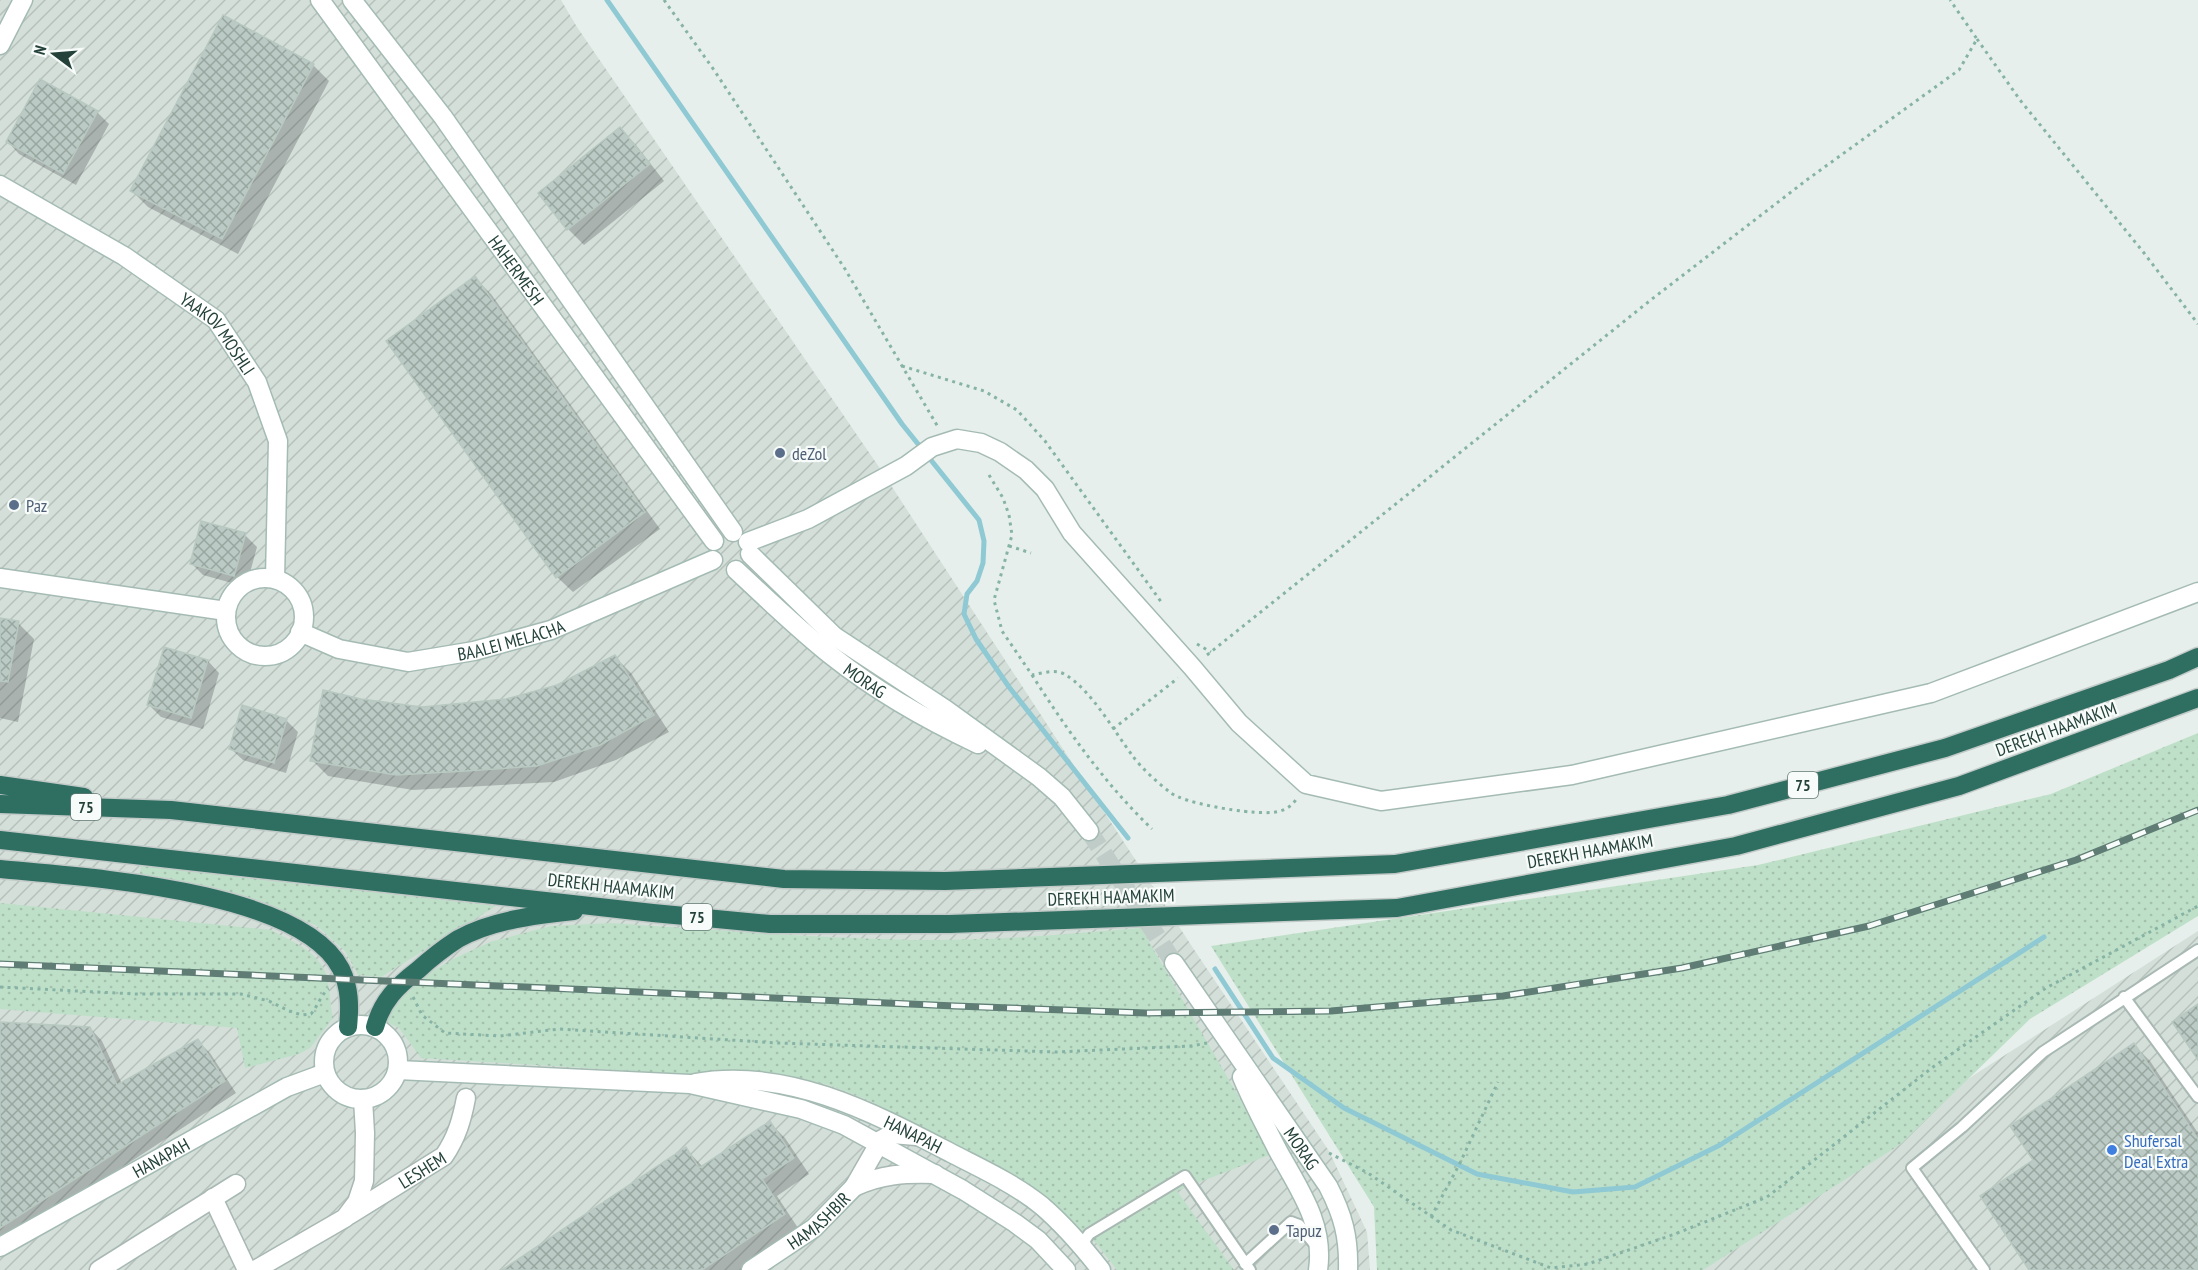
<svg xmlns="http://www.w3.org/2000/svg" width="2198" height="1270" viewBox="0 0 2198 1270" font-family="'PT Sans Narrow',sans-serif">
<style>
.industrial{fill:url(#industrial-furrows)}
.grass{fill:url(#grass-dots)}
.shadow{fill:#0003}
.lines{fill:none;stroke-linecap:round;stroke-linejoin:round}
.stream{stroke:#8ec9d4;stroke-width:5}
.building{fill:url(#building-cross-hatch);stroke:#b8c9c2;stroke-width:1.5}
.secondary-tunnel{stroke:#bfccc8;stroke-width:18;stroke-dasharray:18 9;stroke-linecap:butt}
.lane-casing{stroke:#a8b8b2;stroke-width:14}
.street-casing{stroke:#a8b8b2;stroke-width:21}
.secondary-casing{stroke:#a4bbb3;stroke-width:21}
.highway-casing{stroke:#c2cac8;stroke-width:21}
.path{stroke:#86b3a5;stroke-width:3;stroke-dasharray:3 4.5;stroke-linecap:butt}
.lane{stroke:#fff;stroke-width:10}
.street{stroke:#fff;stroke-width:18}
.secondary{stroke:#fff;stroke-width:18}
.highway{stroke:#2f6f62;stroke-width:18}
.rail-casing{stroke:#5f7d75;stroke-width:7}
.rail{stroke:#f7fbf9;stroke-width:4.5;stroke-dasharray:14;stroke-linecap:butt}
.service-dot{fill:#5c6f8a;stroke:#f7fbf9;stroke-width:2}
.shop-dot{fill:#3f7fe0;stroke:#f7fbf9;stroke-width:2}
.labels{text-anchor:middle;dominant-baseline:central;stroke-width:4.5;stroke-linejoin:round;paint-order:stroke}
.shield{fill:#f7fbf9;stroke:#637a73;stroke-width:1.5}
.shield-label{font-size:16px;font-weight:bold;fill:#24423a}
.street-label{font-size:18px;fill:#24423a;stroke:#f7fbf9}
.service-label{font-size:18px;fill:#4e5e75;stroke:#f7fbf9;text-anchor:start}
.shop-label{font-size:18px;fill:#366cbe;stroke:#f7fbf9;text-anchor:start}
</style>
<defs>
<pattern id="industrial-furrows" width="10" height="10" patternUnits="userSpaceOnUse" patternTransform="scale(1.5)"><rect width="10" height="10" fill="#d4dfda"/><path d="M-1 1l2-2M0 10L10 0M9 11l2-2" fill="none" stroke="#b6c1bc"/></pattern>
<pattern id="grass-dots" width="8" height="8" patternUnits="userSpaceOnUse" patternTransform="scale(1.5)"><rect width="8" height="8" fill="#bfe0c8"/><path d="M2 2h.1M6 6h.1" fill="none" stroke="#a4c1ad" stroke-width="1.8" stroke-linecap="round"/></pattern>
<pattern id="building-cross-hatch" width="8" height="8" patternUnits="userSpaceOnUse" patternTransform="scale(1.5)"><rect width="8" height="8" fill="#bbcac4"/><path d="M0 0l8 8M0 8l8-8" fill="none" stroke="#98a6a0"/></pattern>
</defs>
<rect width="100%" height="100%" fill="#e6efeb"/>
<path class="industrial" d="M0,0H561L577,27L879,467L1193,948L1329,1151L1367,1232L1370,1270H0Z
M2198,931V1270H1672L1988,1066Z"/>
<path class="grass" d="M2198,733V916L2030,1019L1901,1144L1703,1270H1377L1374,1207L1211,946L1758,865L2051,794Z
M141,866L496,906L381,977L358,975L345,951L317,926L240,895L139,877Z
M0,903L271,930C291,941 318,951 326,974C330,988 330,1004 333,1018L310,1048L299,1054L245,1068L237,1028L0,1009Z
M611,923C713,930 815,938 917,940C992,941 1067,934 1141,928L1272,1154L1177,1191L1234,1270H1117L1096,1243L1053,1205L984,1160L868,1100L829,1085L790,1076L733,1070L699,1075L421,1058L399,1028L382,1020L393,1000L421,978L453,959L490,942L551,926Z"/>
<path class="shadow" d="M313,65L329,81L238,254L148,207L132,191Z
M97,112L109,124L76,185L19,154L8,142Z
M620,129L636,145L664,181L584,245L568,229Z
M475,278L491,294L660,529L573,592L557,577Z
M245,535L257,547L246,587L203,575L191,563Z
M0,620L18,623L34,639L18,722L0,718Z
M615,657L631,673L669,732L616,760L554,782L413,790L328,776L312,760L360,700L422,708L507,701L557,686Z
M208,661L219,673L203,729L161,717L149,705Z
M286,720L298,732L286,773L243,760L231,749Z
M0,1023L90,1028L102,1041L122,1084L198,1041L210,1053L236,1093L3,1245L0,1242Z
M2134,1045L2150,1061L2198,1133V1270H2030L2035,1161Z
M770,1123L785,1138L809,1174L777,1196L800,1231L741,1270H504L686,1149L703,1167Z"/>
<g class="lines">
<path class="stream" d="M607,0L902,424L979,520L984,541L983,563L977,581L967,594L964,614L976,639L1009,687L1128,838
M1215,969L1273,1058L1344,1108L1477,1174L1573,1192L1635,1187L1720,1145L2044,937"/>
</g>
<path class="building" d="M223,15L314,64L222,239L130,191Z
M40,79L98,111L63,174L6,142Z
M620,127L650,164L567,230L538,193Z
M475,276L645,512L556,578L386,341Z
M201,521L246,533L234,576L190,564Z
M0,618L19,621L8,682L0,681Z
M164,647L208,660L191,718L147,705Z
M615,655L654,715L600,745L537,766L466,771L396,775L310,761L323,690L361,699L422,707L506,699L557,685Z
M242,705L287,719L274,763L229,749Z
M2198,1004V1060L2172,1022Z
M0,1022L90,1027L117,1085L198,1039L225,1081L0,1228Z
M2134,1043L2198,1139V1270H2029L1980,1196L2033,1160L2010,1126Z
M770,1121L794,1158L762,1179L785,1214L702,1270H502L686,1147L699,1168Z"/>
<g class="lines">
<path class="secondary-tunnel" d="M1089,831L1174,963"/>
<g class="lane-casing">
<path id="lane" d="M2124,997L2198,1097
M1086,1250L1085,1240L1089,1234L1185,1176L1250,1270
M1245,1264L1291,1222L1299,1225L1317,1247
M1984,1270L1912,1168L1962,1127L2043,1052L2198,950"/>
</g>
<g class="street-casing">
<g id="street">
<path d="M854,1187L881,1140L892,1134L916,1136"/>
<path d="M854,1187C881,1174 906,1173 935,1174"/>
<path d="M213,1198L247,1270"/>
<path id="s1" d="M349,1215L444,1156C457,1137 462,1119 466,1098"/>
<path d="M99,1270L236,1184"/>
<path d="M255,1270L345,1218L357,1202L364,1181L365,1133L363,1099"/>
</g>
</g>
<g class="secondary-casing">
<g id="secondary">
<path id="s2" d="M320,0L714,541"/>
<path d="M352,0L443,117L733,532"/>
<path d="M0,45L23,0"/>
<path id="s3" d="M0,185L124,256L216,320L257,382L278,441L275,579"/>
<path d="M748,542L808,519L906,466L932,447L957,439L981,443L1000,452L1026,470L1045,489L1072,533L1192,667L1239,723L1306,784L1381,801L1572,775L1931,693L2198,592"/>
<path d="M750,554L834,636L945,709L1039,777L1062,797L1089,831"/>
<path id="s4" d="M736,570C767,599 798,629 832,656C876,691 927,720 978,744"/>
<path d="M0,578L226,611"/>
<circle cx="265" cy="617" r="39"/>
<path id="s5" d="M300,632L339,649L408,662L474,651L551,630L713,560"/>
<path id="s6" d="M1174,963L1328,1186C1343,1215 1349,1237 1348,1270"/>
<circle cx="361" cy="1062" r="37"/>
<path d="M398,1070L690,1084L801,1109L844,1125L963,1190L1015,1223L1038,1240L1066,1270"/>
<path d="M1242,1077C1252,1101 1265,1125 1277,1149C1298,1188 1325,1223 1318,1270"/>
<path id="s7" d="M695,1083C787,1067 872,1112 951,1153C982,1169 1015,1184 1042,1206C1064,1225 1083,1247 1101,1270"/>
<path id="s8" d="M0,1247L287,1087L325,1073"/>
<path id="s9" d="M751,1270L814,1228L854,1187"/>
</g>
</g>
<g class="highway-casing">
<path id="highway" d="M0,785L84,797
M0,804L171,810L784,879L945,881L1395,864L1728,805L1945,748L2169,670L2198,657
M0,840L653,913L770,924H950L1397,908L1736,846L1959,786L2198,698
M0,869C81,877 300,889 341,969C350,988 350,1007 348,1027
M375,1027C382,1001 397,986 418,970C430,959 444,948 458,939C492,920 536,915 574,911"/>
</g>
<path class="path" d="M664,0L714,70L845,269L938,427
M1977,39L2020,100L2144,253L2198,324
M902,366L984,391L1017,410L1045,441L1162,603
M989,475L1003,498L1009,515L1012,535L994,600L1002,631L1032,675C1042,673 1055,669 1064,674C1090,688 1114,731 1132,755C1141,768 1158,783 1171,793C1185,803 1234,811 1252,812C1268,813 1287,815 1297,798
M1009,546L1031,553
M1197,644L1211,652
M1207,655L1652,299L1808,179L1959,70L1977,39L1950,0
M1032,675C1067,730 1105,784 1152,829
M1113,729L1178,678
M0,987L135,994H241L269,1001L289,1011L302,1015L311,1014C318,1006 321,994 329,989
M413,997L422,1015L445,1033L500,1036L559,1029L777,1043L1056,1052L1191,1046L1207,1043
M1329,1153L1368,1173L1451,1230L1551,1268L1588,1264L1675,1234L1767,1197L1933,1067L2046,988L2198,906
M1431,1217L1459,1165L1498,1082"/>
<use href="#lane" class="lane"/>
<use href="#street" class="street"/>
<use href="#secondary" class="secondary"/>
<use href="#highway" class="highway"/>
<g class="rail-casing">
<path id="rail" d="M0,964L955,1006L1146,1013L1331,1011L1503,996L1682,968L1869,926L2076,860L2198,810"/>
</g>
<use href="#rail" class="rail"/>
</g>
<g class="service-dot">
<circle cx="780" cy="453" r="6"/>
<circle cx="14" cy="505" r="6"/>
<circle cx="1274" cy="1230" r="6"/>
</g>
<circle class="shop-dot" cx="2112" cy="1150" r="6"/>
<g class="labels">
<g class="shield">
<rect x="1788" y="772" width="30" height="26" rx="4.5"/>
<rect x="71" y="794" width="30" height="26" rx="4.5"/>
<rect x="682" y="904" width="30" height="26" rx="4.5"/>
</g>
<g class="shield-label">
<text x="1803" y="785">75</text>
<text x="86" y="807">75</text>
<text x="697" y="917">75</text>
</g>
<g class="street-label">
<text stroke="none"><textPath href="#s2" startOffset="334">HAHERMESH</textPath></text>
<text stroke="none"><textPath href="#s3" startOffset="266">YAAKOV MOSHLI</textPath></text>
<text stroke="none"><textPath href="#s5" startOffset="218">BAALEI MELACHA</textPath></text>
<text stroke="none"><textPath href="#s4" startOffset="170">MORAG</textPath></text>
<text transform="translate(2056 729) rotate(-20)">DEREKH HAAMAKIM</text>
<text transform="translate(1590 851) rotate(-10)">DEREKH HAAMAKIM</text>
<text transform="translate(611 886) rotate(6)">DEREKH HAAMAKIM</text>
<text transform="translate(1111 897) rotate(-2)">DEREKH HAAMAKIM</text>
<text stroke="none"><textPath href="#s7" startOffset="228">HANAPAH</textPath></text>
<text stroke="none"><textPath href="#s6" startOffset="225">MORAG</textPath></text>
<text stroke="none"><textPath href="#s8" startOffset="184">HANAPAH</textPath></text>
<text stroke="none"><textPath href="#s1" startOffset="86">LESHEM</textPath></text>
<text stroke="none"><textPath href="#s9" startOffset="84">HAMASHBIR</textPath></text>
</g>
<g class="service-label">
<text x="792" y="453">deZol</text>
<text x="26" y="505">Paz</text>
<text x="1286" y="1230">Tapuz</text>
</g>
<g class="shop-label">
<text x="2124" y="1140">Shufersal<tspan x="2124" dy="21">Deal Extra</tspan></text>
</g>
</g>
<g transform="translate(54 54) rotate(286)" stroke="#f7fbf9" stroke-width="4.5" paint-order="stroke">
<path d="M0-4.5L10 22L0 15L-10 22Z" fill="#24423a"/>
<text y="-9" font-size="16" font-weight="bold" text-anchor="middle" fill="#24423a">N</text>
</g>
</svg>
